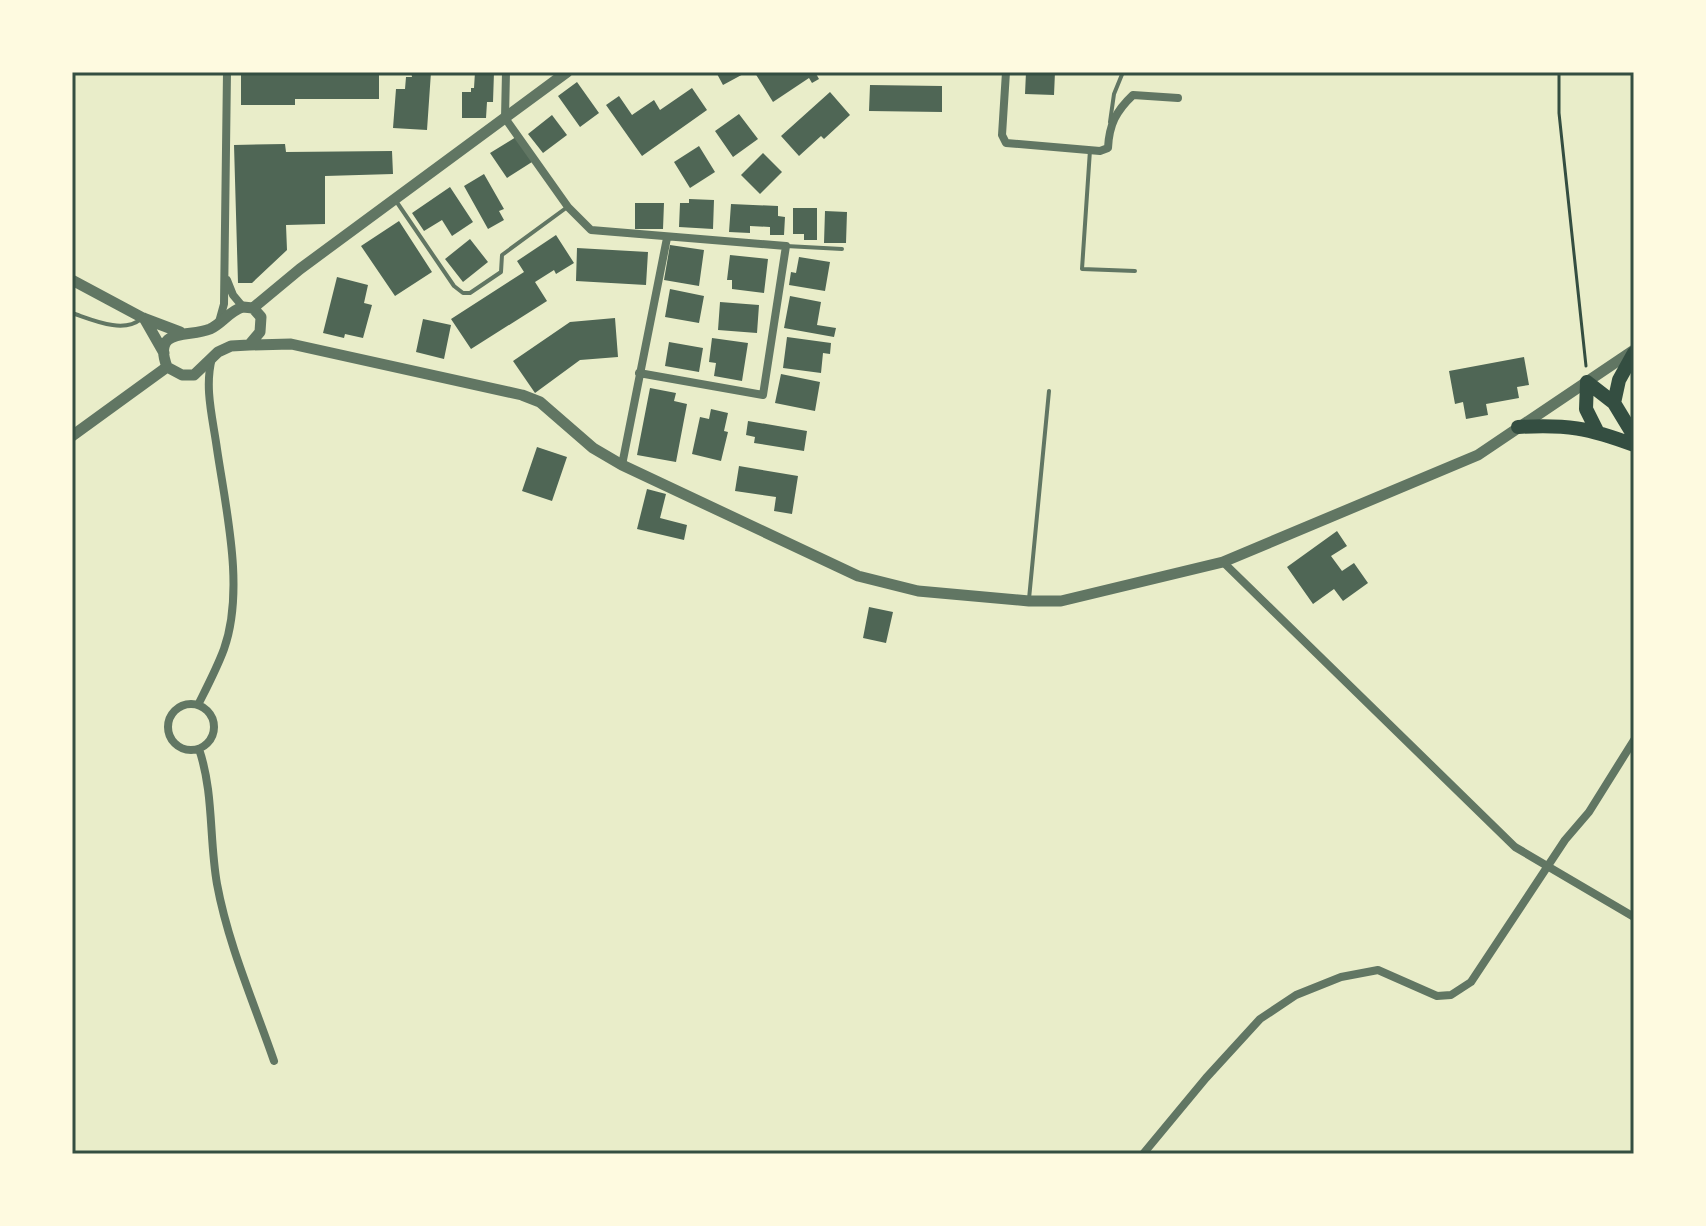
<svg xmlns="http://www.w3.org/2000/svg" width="1706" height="1226" viewBox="0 0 1706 1226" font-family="'Asap Condensed',sans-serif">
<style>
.building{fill:#4f6655}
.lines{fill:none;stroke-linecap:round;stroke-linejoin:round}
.path{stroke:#344e41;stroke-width:3}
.service{stroke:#617663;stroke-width:4}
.minor{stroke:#617663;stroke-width:8}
.tertiary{stroke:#617663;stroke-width:11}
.trunk{stroke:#344e41;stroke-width:14}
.neatline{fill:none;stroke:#344e41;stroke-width:3}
</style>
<rect width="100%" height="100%" fill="#e9edc9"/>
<path class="building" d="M379,72V99H295V105H241V73Z
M411,72H431L427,130L393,128L396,89H405L406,77H412Z
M475,72H494L493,102H487L486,118H462V92H471V88H474Z
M716,72H747L723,85Z
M757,72H815L819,79L812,83L809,78L773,102L755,73Z
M1026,72H1055L1054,95L1025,94Z
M577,82L599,113L580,127L558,96Z
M870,85L942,86V112L869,111Z
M692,88L707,110L642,156L606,105L619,96L632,115L654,100L660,110Z
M830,92L850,115L824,139L821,136L799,156L781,136Z
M739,114L758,139L733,157L715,131Z
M552,115L567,135L543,153L528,134Z
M516,137L532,162L507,178L490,153Z
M285,144L286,152L392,151L393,174L325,176V224L286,225L287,250L252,283H238L234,145Z
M699,146L715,172L690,188L674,162Z
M763,153L782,172L760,194L741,175Z
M484,174L504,209L499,211L504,220L488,229L464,186Z
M450,187L473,222L452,236L442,220L424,231L412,213Z
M689,199L714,200L713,229L679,227L680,203H689Z
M635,203H664L663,229H635Z
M731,204L778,206V216L785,217L784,235H770V227L750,226V233L729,232Z
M793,208H817V240H804V234H793Z
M825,211L847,212L846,243H824Z
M399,221L432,272L395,296L361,246Z
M556,235L574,263L556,274L554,270L535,282L547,301L471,349L451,319L524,272L517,261Z
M470,239L488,262L463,282L445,259Z
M670,245L704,250L699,286L664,280Z
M577,248L648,252L646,285L576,281Z
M730,255L768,259L764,293L732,289V280H727Z
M799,257L830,262L825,291L789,285L791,272L796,273Z
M337,277L368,285L364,303L372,305L363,338L345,334L344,338L323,333Z
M670,289L704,296L699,323L665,317Z
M790,296L821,302L817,325L836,328L834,337L784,328Z
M720,302L759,305L757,333L718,330Z
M615,318L618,357L580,360L535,393L513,361L570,322Z
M423,319L451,325L444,359L416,352Z
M787,337L831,343L830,354L823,353L821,373L783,368Z
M712,338L748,343L742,381L714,376L716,363L709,362Z
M669,342L703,348L699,372L665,366Z
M1524,357L1529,385L1517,387L1519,398L1486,404L1488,415L1466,419L1463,402L1455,404L1449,371Z
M781,374L820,382L815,411L775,403Z
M650,388L676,393L674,401L687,404L676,462L637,455Z
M711,409L728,413L724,431L728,432L721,461L692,454L700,417L709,419Z
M748,421L807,431L804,451L754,443L755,437L746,435Z
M537,447L567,457L552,501L522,491Z
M739,466L798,476L792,514L774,511L776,497L735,491Z
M647,489L666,494L660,518L687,525L684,540L637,529Z
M1337,531L1347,546L1331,556L1342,571L1354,563L1368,583L1343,601L1334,589L1313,604L1287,567Z
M869,607L893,612L886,643L863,638Z"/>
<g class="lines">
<path class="path" d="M1559,72V113L1586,366"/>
<path class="service" d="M1110,122L1114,94L1123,72
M1090,150L1082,269L1135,271
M396,201L454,286L463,293H470L501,272L502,255L566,208
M786,246L842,249
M72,313C93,320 123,334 141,319
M1029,599L1049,391"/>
<path class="minor" d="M506,72L505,118L568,207L591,230L786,246L763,395L639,373
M1006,72L1002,135L1006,143L1100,151L1108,148C1109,125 1116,111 1133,95L1178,98
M227,280L233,295L243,307
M219,322L224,304L227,72
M622,465L667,238
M1223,562L1515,847L1634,917
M168 727a23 23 0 1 1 46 0a23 23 0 1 1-46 0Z
M198,705C207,687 217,668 224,649C245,590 226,510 217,449C213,419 204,388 212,358
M199,749C214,793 209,839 217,884C228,944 254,1003 274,1061
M1143,1154L1206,1078L1260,1019L1296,995L1341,977L1378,970L1437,996L1451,995L1471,982L1565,840L1589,812L1634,740"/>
<path class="tertiary" d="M72,280L143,318L180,332
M243,307L253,308L261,317L260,332L249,345L231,346L218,352L194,375H182L167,367C152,326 189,338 210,329C223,323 229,311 243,307Z
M253,308L300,269L567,72
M144,318L164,353
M249,345L291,344L522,395L540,402L593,448L622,465L858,576L918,591L1029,601H1061L1223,562L1478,455L1634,350
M72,436L167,367"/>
<path class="trunk" d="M1587,382L1614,403L1634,436
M1587,382L1586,409L1597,431
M1614,403L1619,380L1634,353
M1518,427C1566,424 1589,428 1634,445"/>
</g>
<rect width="1706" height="1226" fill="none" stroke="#fefae0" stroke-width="148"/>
<rect x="74" y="74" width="1558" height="1078" class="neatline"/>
</svg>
